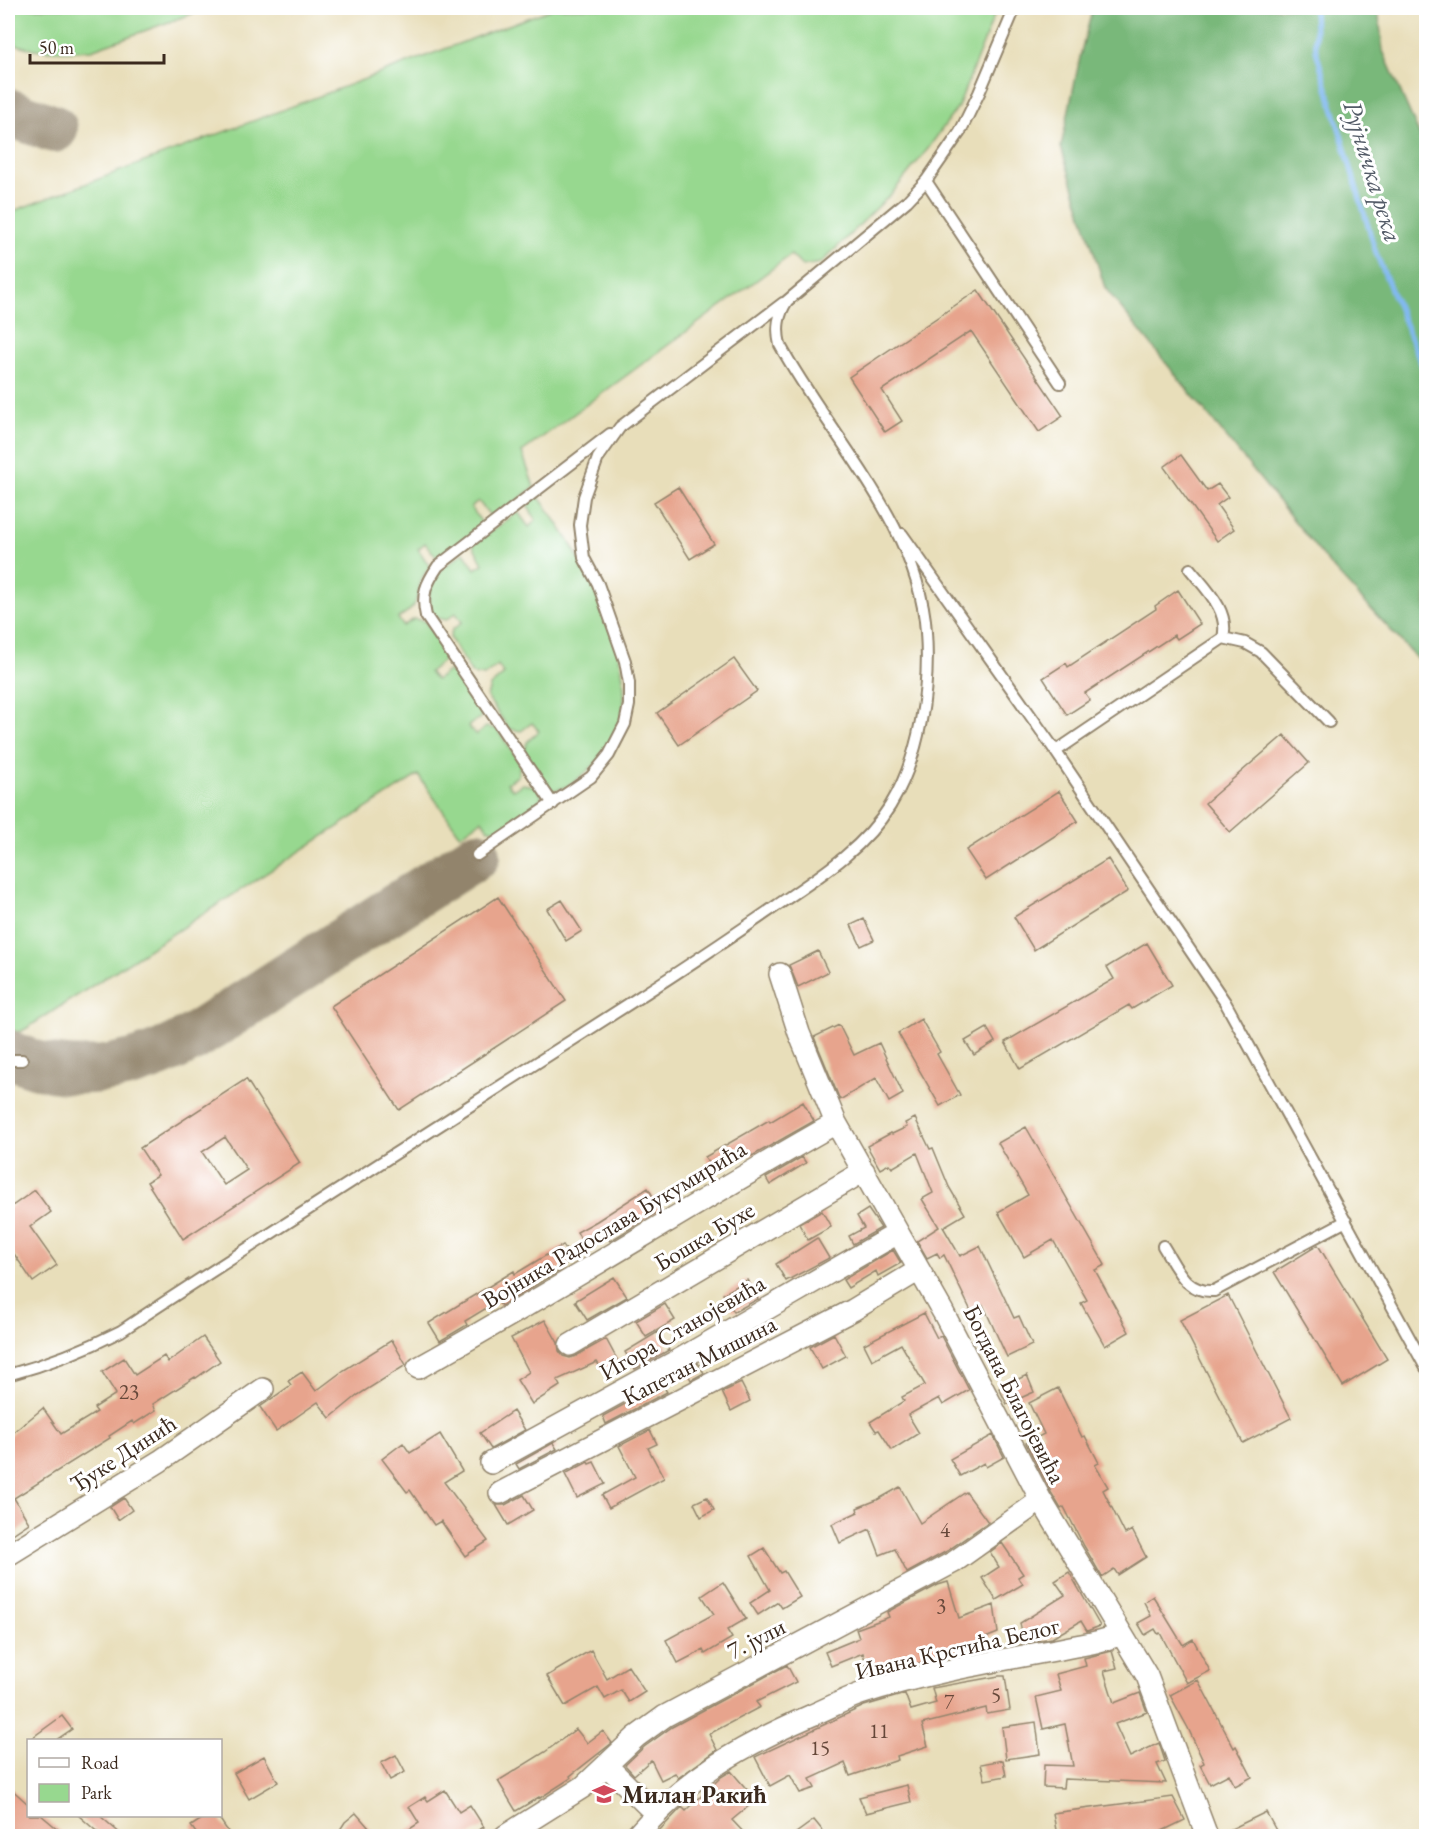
<svg xmlns="http://www.w3.org/2000/svg" width="1434" height="1844" viewBox="0 0 1434 1844" font-family="'EB Garamond',serif">
<style>
.green{fill:#97d88f;stroke:#698156;stroke-width:1.5}
.forest{fill:#79b87a;stroke:#5a714c;stroke-width:1.5}
.lines{fill:none;stroke-linecap:round;stroke-linejoin:round}
.stream{stroke:#82b9f1;stroke-width:5}
.taxiway{stroke:#92846c;stroke-width:48}
.building{fill:#e7a48d;fill-rule:evenodd}
.service-casing{stroke:#92846c;stroke-width:14}
.minor-casing{stroke:#92846c;stroke-width:24}
.service{stroke:#fff;stroke-width:10}
.minor{stroke:#fff;stroke-width:21}
.labels{text-anchor:middle;dominant-baseline:central;stroke-width:6;stroke-linejoin:round;paint-order:stroke}
.number-label{font-size:21px;fill:#66483a}
.street-label{font-size:24px;fill:#3b2a1e;stroke:#fff}
.poi-label{font-size:24px;font-weight:bold;fill:#3b2a1e;stroke:#fff;text-anchor:start}
.water-label{font-size:26px;font-style:italic;fill:#545c68;stroke:#fff}
</style>
<rect width="100%" height="100%" fill="#fff"/>
<filter id="ink" filterUnits="userSpaceOnUse"><feTurbulence type="fractalNoise" baseFrequency=".0167" numOctaves="2"/><feDisplacementMap in="SourceGraphic" scale="12" xChannelSelector="R" yChannelSelector="G"/><feConvolveMatrix kernelMatrix="1 2 1 2 8 2 1 2 1" color-interpolation-filters="sRGB"/></filter>
<filter id="wash" filterUnits="userSpaceOnUse"><feTurbulence type="fractalNoise" baseFrequency=".008" numOctaves="4" result="noise"/><feDisplacementMap in="SourceGraphic" scale="24" xChannelSelector="R" yChannelSelector="G"/><feGaussianBlur stdDeviation="1.35" result="paint"/><feColorMatrix in="noise" values="0 0 0 0 0 0 0 0 0 0 0 0 0 0 0 0 0 1.4 0 .05"/><feComposite in="paint" operator="in"/></filter>
<g filter="url(#wash)">
<rect width="100%" height="100%" fill="#e8deba"/>
<path class="green" d="M8,8H208L91,50C64,52 33,53 8,41Z
M554,8H997L958,107L927,150L893,192L821,263L802,266L791,255L522,452L534,487L493,519L478,501L471,507L484,526L438,559L425,543L418,549L430,567C416,580 421,596 413,607C410,611 402,615 398,618L403,626L414,619L425,621L445,651L443,661L429,672L436,680L448,671L460,675L483,708L480,718L468,726L476,735L486,727L497,729L520,763L518,776L507,783L513,790L522,784L536,786L542,795C534,817 512,832 488,829L482,820L460,835L418,775L27,1028L20,1032L8,1031V213Z
M538,496C575,543 622,630 624,690C626,718 612,750 591,768C579,777 565,794 548,789L524,753L527,742L539,731L532,723L521,731L509,729L487,697L490,686L504,674L498,665L484,676L472,674L450,638L452,630L462,622L456,613L446,620L434,617C419,584 440,570 464,552L475,569L483,564L473,545L518,512L529,527L536,520L527,505Z"/>
<path class="forest" d="M1093,8H1378L1383,51L1426,150V668L1330,565L1105,288L1061,147L1082,48Z"/>
<g class="lines">
<path class="stream" d="M1314,8L1316,51L1376,253L1426,375"/>
<path class="taxiway" d="M8,112L54,129
M8,1053C69,1085 137,1069 194,1037L477,855"/>
</g>
<g id="blocks">
<path class="building" d="M978,290L1063,416L1039,432L971,331L882,390L902,421L885,432L849,377Z
M1181,455L1207,491L1218,484L1228,497L1217,505L1234,529L1217,541L1164,467Z
M678,487L714,544L690,559L654,502Z
M1178,590L1200,624L1177,639L1174,635L1085,693L1090,700L1067,715L1043,678L1066,663L1068,667L1156,609L1155,606Z
M734,659L757,691L679,745L657,713Z
M1284,735L1309,763L1230,832L1205,803Z
M1059,791L1078,821L986,880L966,850Z
M1108,859L1128,891L1034,950L1014,917Z
M498,897L566,1001L399,1110L331,1006Z
M562,900L582,931L566,941L547,909Z
M864,919L874,940L861,946L851,925Z
M1147,943L1172,985L1132,1009L1129,1005L1020,1069L1005,1042L1114,979L1107,967Z
M818,951L828,972L798,987L789,965Z
M921,1019L940,1052L937,1054L960,1095L940,1106L898,1033Z
M839,1025L854,1055L879,1043L903,1094L889,1102L876,1078L840,1100L814,1037Z
M987,1028L995,1042L974,1055L965,1041Z
M246,1079L300,1163L183,1239L147,1182L158,1175L140,1148ZM225,1137L247,1170L224,1185L202,1152Z
M803,1102L814,1121L752,1156L750,1153L743,1157L741,1153L713,1169L705,1157L769,1120L770,1122Z
M915,1118L930,1149L933,1148L949,1187L965,1214L943,1227L960,1256L980,1246L1014,1318L1019,1316L1032,1345L1007,1357L983,1305L971,1311L944,1255L940,1258L937,1253L927,1258L917,1241L939,1227L922,1199L933,1193L917,1153L892,1168L889,1164L880,1169L867,1146L891,1133L892,1134L907,1127L905,1123Z
M1026,1127L1105,1265L1095,1270L1129,1332L1105,1346L1081,1303L1087,1300L1053,1240L1024,1257L998,1212L1028,1195L998,1143Z
M802,1157L806,1163L770,1185L766,1178Z
M648,1188L661,1210L610,1241L606,1236L585,1247L577,1232L597,1221Z
M35,1190L51,1212L30,1227L57,1265L33,1282L8,1245V1209Z
M868,1209L881,1228L853,1244L849,1236L864,1228L857,1216Z
M822,1211L831,1227L808,1240L799,1224Z
M817,1238L829,1258L786,1281L776,1264Z
M563,1245L572,1260L560,1268L561,1270L501,1306L498,1301L465,1321L467,1325L440,1341L429,1323L514,1271L515,1274Z
M1318,1245L1387,1359L1343,1386L1274,1272Z
M893,1250L901,1263L878,1276L876,1271L848,1288L843,1280Z
M614,1277L627,1297L587,1320L575,1301Z
M747,1280L758,1299L734,1312L723,1294Z
M1228,1295L1291,1418L1243,1443L1180,1320Z
M665,1304L675,1320L646,1337L636,1321Z
M924,1313L937,1338L941,1336L969,1390L943,1405L939,1398L908,1415L919,1433L892,1450L879,1430L876,1431L870,1422L904,1401L902,1397L925,1385L901,1344L872,1360L864,1344Z
M545,1320L558,1343L559,1351L563,1356L570,1358L576,1356L606,1339L620,1365L605,1374L597,1362L557,1380L560,1386L532,1404L517,1380L529,1372L511,1338Z
M658,1332L669,1350L635,1369L625,1352Z
M834,1334L846,1356L822,1369L810,1347Z
M203,1337L220,1361L196,1378L195,1377L153,1404L156,1410L134,1424L132,1421L109,1436L110,1438L14,1498L29,1523L8,1537V1437L43,1408L61,1434L97,1412L94,1408L116,1394L102,1372L124,1358L135,1375L164,1356L168,1362Z
M392,1340L406,1365L358,1395L330,1418L318,1402L276,1431L260,1407L291,1385L288,1381L302,1372L316,1391L344,1370Z
M698,1363L704,1373L691,1380L686,1370Z
M1027,1375L1034,1392L1007,1404L999,1388Z
M741,1383L750,1401L731,1411L722,1392Z
M662,1384L667,1392L606,1424L603,1416Z
M1058,1388L1082,1437L1085,1436L1099,1463L1095,1465L1108,1487L1103,1490L1125,1534L1132,1530L1146,1557L1118,1575L1114,1569L1102,1577L1084,1546L1064,1507L1061,1509L1052,1494L1026,1443L1044,1434L1029,1403Z
M513,1411L525,1430L491,1449L480,1433Z
M650,1430L657,1444L648,1448L664,1478L609,1508L602,1495L635,1477L619,1446Z
M440,1434L462,1471L444,1482L488,1541L465,1556L441,1521L434,1525L410,1490L407,1492L382,1459L403,1443L410,1453Z
M993,1435L1004,1457L986,1467L984,1463L960,1476L950,1459Z
M553,1443L557,1449L519,1469L516,1464Z
M588,1462L589,1464L594,1462L605,1484L577,1498L565,1474Z
M900,1487L920,1523L966,1492L988,1522L947,1551L907,1573L895,1549L880,1555L870,1529L840,1543L832,1524L858,1512L857,1508L877,1500Z
M524,1495L533,1510L508,1525L496,1505H505Z
M707,1497L714,1510L701,1517L694,1503Z
M124,1498L132,1510L118,1520L110,1507Z
M1002,1543L1023,1574L1018,1577L1023,1584L996,1600L982,1578L999,1567L990,1552Z
M764,1548L780,1573L784,1571L800,1597L782,1608L778,1602L758,1615L750,1603L770,1590L751,1556Z
M1069,1572L1100,1626L1087,1631L1081,1621L1052,1638L1024,1643L1020,1623L1065,1595L1055,1581Z
M723,1582L746,1619L727,1630L732,1638L705,1654L703,1650L678,1663L666,1640L714,1614L702,1596Z
M948,1582L959,1618L994,1605L998,1633L970,1644L971,1647L870,1678L863,1653L831,1666L825,1652L859,1638L856,1629L889,1617L887,1612L938,1585Z
M1153,1596L1183,1645L1193,1639L1210,1671L1187,1683L1160,1633L1158,1634L1155,1629L1145,1635L1138,1623L1151,1616L1144,1602Z
M591,1650L607,1679L628,1666L645,1692L629,1702L621,1690L605,1699L598,1687L565,1706L547,1676Z
M1112,1651L1117,1668L1104,1671L1114,1703L1140,1693L1147,1712L1115,1724L1130,1757L1159,1743L1165,1761L1157,1764L1166,1783L1064,1779L1063,1788L1043,1787L1044,1765L1073,1766L1065,1724L1043,1729L1036,1697L1061,1691L1056,1674L1086,1666L1084,1658Z
M787,1665L796,1682L756,1702L760,1707L709,1734L717,1750L678,1778L675,1773L661,1780L651,1760L634,1775L625,1765L644,1747L672,1727Z
M999,1676H1005L1010,1710L987,1714L986,1708L922,1724L928,1746L897,1756L898,1760L850,1776L845,1763L810,1779L815,1788L800,1793L790,1775L770,1786L755,1757L864,1706L905,1694L911,1710L936,1703L932,1688Z
M1198,1680L1234,1748L1236,1746L1252,1777L1235,1786L1229,1774L1210,1784L1200,1765L1204,1763L1188,1728L1170,1695Z
M62,1716L72,1729L56,1740H29Z
M1036,1722L1040,1754L1006,1759L1002,1727Z
M576,1729L587,1743L603,1731L612,1743L570,1776L571,1778L540,1798L539,1797L516,1811L498,1781L545,1752Z
M396,1755L405,1772L390,1780L381,1763Z
M264,1756L278,1782L249,1799L234,1773Z
M1003,1760L1006,1776L985,1780L981,1764Z
M731,1771L756,1800L732,1820L747,1836H654L682,1807L686,1811L721,1777Z
M907,1785L911,1802L866,1813L859,1797Z
M8,1786L28,1804V1815H41L66,1836H8Z
M445,1790L459,1812L470,1805L484,1827L469,1836H399L419,1823L409,1807L425,1797L428,1801Z
M1173,1797L1185,1820L1154,1835L1152,1831L1141,1836H1116L1113,1830L1057,1836L1053,1813Z
M1266,1812L1279,1836H1220L1219,1835Z
M356,1813L376,1836H336L345,1822Z
M78,1815H99L123,1836H102Z
M208,1815H217L231,1836H198L191,1826Z
M814,1820L827,1836H792Z"/>
</g>
</g>
<g filter="url(#ink)">
<use href="#blocks" fill-opacity="0" stroke="#92846c" stroke-width="1.5"/>
<g class="lines">
<g class="service-casing">
<path id="service" d="M926,181L1060,383
M902,534L1052,746L1225,1002L1426,1368
M1223,638L1245,643L1261,652L1329,722
M1056,751L1223,638C1230,611 1206,589 1190,569
M553,804L426,616C421,594 426,584 438,566L610,434
M477,855L591,777L609,755L625,724L629,705V683L625,661L598,584L584,558L580,525L584,497L598,458L620,427L783,303
M8,1060H22
M1163,1246C1177,1268 1185,1293 1214,1291L1346,1221
M8,1375C48,1364 84,1350 121,1331C185,1288 250,1247 315,1205C423,1136 530,1067 638,998C685,968 731,937 776,906C817,878 863,850 890,806C920,757 930,689 926,632C920,527 828,434 780,345C776,328 778,315 787,301L907,201L926,181L960,132L979,93L1015,8"/>
</g>
<g class="minor-casing">
<path id="minor" d="M780,974L799,1033L836,1123L943,1312L1041,1500L1147,1676L1207,1836
M570,1345L864,1171
M418,1368C560,1289 695,1202 836,1123
M491,1463L682,1358L898,1233
M500,1493L853,1310L919,1270
M8,1555L160,1461L263,1389
M607,1766L656,1814
M505,1836L583,1787L636,1737L665,1716L954,1562L1041,1500
M636,1836C687,1777 739,1747 810,1716C827,1709 843,1700 860,1694C936,1669 1018,1658 1096,1642L1121,1635"/>
</g>
<use href="#service" class="service"/>
<use href="#minor" class="minor"/>
</g>
</g>
<defs>
<g id="school-bare" transform="scale(1.8)"><path d="M0-5L7-2L0 1L-7-2ZM-4 1L0 2.5L4 1V4Q0 6-4 4Z" fill="#d1495b" stroke="#fff" stroke-width="2.5" paint-order="stroke"/></g>
</defs>
<g fill-rule="evenodd">
<use href="#school-bare" x="604" y="1794"/>
</g>
<g class="labels">
<g class="number-label">
<text x="129" y="1391">23</text>
<text x="945" y="1529">4</text>
<text x="941" y="1605">3</text>
<text x="996" y="1694">5</text>
<text x="949" y="1701">7</text>
<text x="879" y="1730">11</text>
<text x="820" y="1747">15</text>
</g>
<g class="street-label">
<text transform="translate(614 1224) rotate(-31)">Војника Радослава Букумирића</text>
<text transform="translate(704 1236) rotate(-31)">Бошка Бухе</text>
<text transform="translate(682 1327) rotate(-30)">Игора Станојевића</text>
<text transform="translate(699 1360) rotate(-27)">Капетан Мишина</text>
<text transform="translate(1015 1394) rotate(63)">Богдана Благојевића</text>
<text transform="translate(123 1453) rotate(-33)">Ђуке Динић</text>
<text transform="translate(756 1638) rotate(-27)">7. јули</text>
<text transform="translate(957 1648) rotate(-13)">Ивана Крстића Белог</text>
</g>
<g class="poi-label">
<text x="622" y="1794">Милан Ракић</text>
</g>
<g class="water-label">
<text transform="translate(1373 171) rotate(73)">Рујничка река</text>
</g>
</g>
<rect width="1434" height="1844" fill="none" stroke="#fff" stroke-width="30"/>
<rect x="27" y="1739" width="195" height="78" fill="#ffffff" stroke="#b1aaa5" stroke-width="1.5"/>
<rect x="39" y="1758" width="30" height="9" fill="#ffffff" stroke="#b1aaa5" stroke-width="1.5"/>
<text x="81" y="1769" font-size="18" fill="#3b2a1e">Road</text>
<rect x="39" y="1784" width="30" height="18" fill="#97d88f" stroke="#b1aaa5" stroke-width="1.5"/>
<text x="81" y="1799" font-size="18" fill="#3b2a1e">Park</text>
<path d="M30 54v9h134v-9" fill="none" stroke="#3b2a1e" stroke-width="3"/>
<text x="39" y="54" font-size="18" fill="#3b2a1e" stroke="#ffffff" stroke-width="4.5" paint-order="stroke">50 m</text>
</svg>
